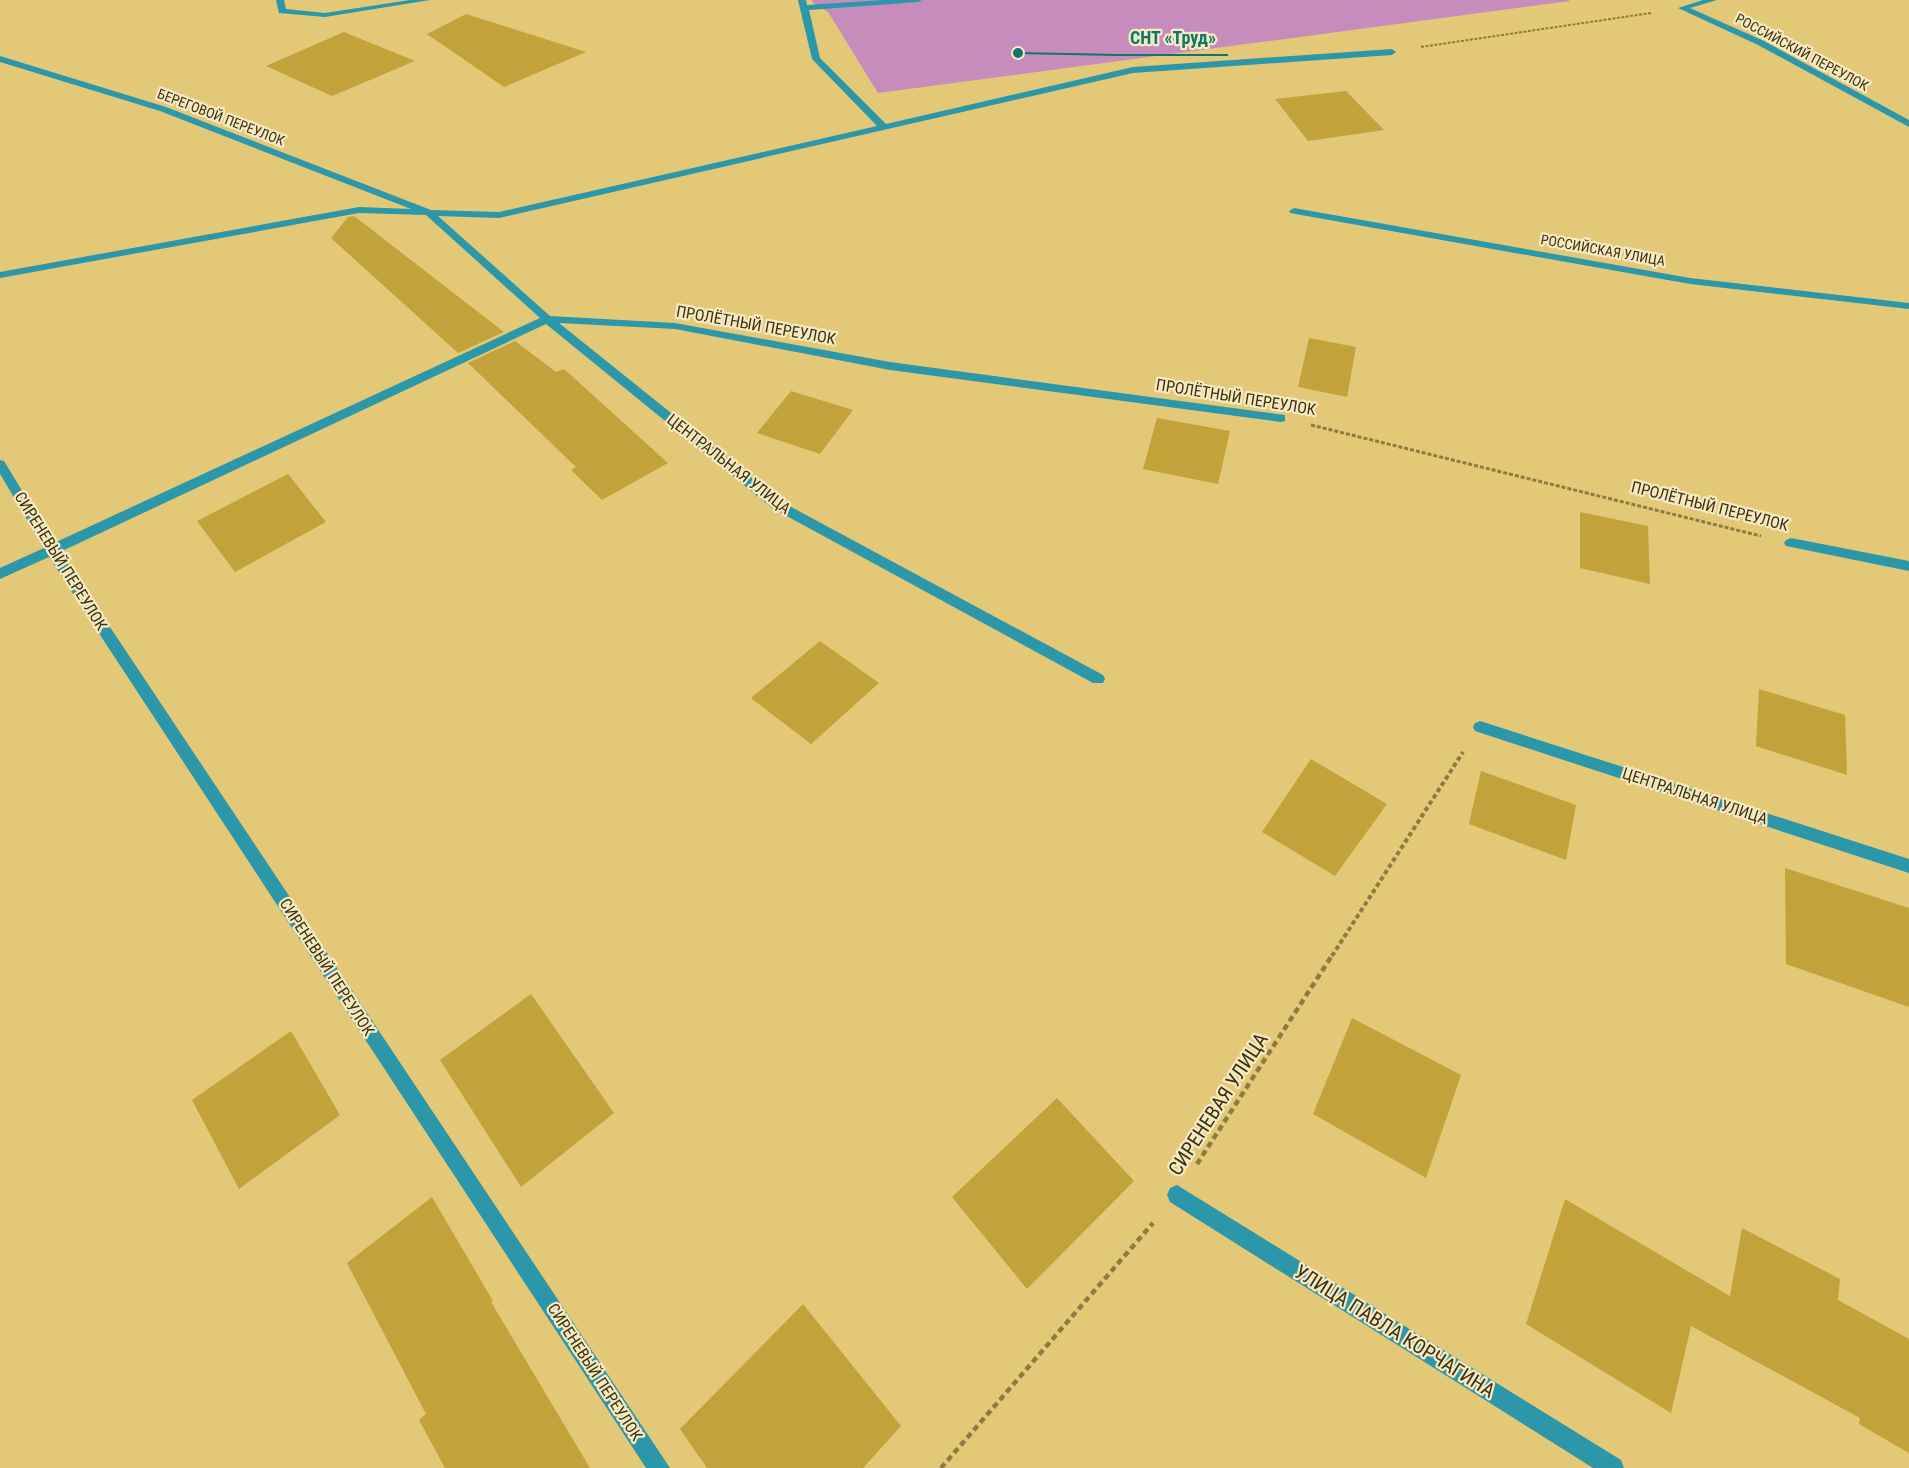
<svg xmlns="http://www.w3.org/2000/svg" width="1909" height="1468" viewBox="0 0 1909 1468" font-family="'Roboto Condensed',sans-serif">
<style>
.green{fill:#c58cbc}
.building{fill:#c2a23b}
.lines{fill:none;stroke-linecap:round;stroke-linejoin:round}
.path-far3{stroke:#8d7b42;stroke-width:2;stroke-dasharray:3 1.5;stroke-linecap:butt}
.path-far2{stroke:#8d7b42;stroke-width:3;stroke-dasharray:4 2;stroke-linecap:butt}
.path-far1{stroke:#8d7b42;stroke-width:4;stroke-dasharray:4.5 3;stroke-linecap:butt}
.path{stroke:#8d7b42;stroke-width:4.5;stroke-dasharray:6 4;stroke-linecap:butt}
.minor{fill:#2b97a9;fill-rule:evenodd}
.labels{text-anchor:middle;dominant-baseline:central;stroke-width:4.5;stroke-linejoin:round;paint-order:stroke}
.far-street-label{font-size:14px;fill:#3c320f;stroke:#f7eac3}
.street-label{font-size:16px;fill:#3c320f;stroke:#f7eac3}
.near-street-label{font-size:20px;fill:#3c320f;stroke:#f7eac3}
.leader{fill:none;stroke:#0f766e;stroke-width:2}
.callout-dot{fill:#0f766e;stroke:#f7eac3;stroke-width:2}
.callout-label{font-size:18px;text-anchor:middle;font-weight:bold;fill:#0f766e;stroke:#f7eac3;stroke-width:4.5;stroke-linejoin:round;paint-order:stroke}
</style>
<rect width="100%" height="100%" fill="#e3c877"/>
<path class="green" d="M812,0H1568L1570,1L878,93L828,12L813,3Z"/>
<path class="building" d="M466,14L586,52L504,87L427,34Z
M344,32L415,61L332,96L266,66Z
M1346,91L1384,130L1308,141L1275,99Z
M354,216L504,332L458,353L331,238L348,217Z
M1309,338L1356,347L1347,397L1298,387Z
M515,341L556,372L564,369L668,463L602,500L571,470L576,467L468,363Z
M791,391L853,410L820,454L757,433Z
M1157,418L1230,431L1218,484L1143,469Z
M288,474L326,522L235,572L197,521Z
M1580,512L1648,526L1650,584L1580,568Z
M820,641L879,683L811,744L751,698Z
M1759,689L1845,715L1847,775L1756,746Z
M1311,759L1387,804L1335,876L1262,832Z
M1481,771L1576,805L1566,860L1469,824Z
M1785,868L1909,908V1007L1786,964Z
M531,994L614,1113L521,1187L440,1060Z
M1352,1018L1461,1075L1426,1178L1313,1114Z
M291,1031L340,1115L239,1189L192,1100Z
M1057,1098L1134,1181L1027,1289L952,1197Z
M432,1197L493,1301L491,1302L590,1468H445L419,1420L426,1414L347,1263Z
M1565,1199L1730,1296L1742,1228L1840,1279L1838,1300L1909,1339V1453L1859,1424L1860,1418L1691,1326L1671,1413L1526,1324Z
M803,1304L901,1426L863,1468H707L680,1429Z"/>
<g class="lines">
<path class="path-far3" d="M1421,47L1651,13"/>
<path class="path-far2" d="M1311,425L1761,536"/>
<path class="path-far1" d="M1332,956L1463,752"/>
<path class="path" d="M1197,1164L1333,954
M941,1468L1153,1223"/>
<path class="minor" d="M276,0H284L286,9L325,13L410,0H430L325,17L279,13Z
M798,0H806L807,5L884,0H922L918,2L809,10L820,58L886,124L1133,67L1392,49L1396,52L1392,55L1133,73L499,218L438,216L550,316L675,323L890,362L1285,415V421L1281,422L890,370L675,329L559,323L782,502L1103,675L1105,679L1103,683H1093L772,508L546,324L60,552L670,1468H646L49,557L0,579V568L44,548L0,474V460L4,461L54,543L540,318L426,215L359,213L0,278V272L359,207L411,209L160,111L0,62V56L166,107L431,210L499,212L877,126L812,59Z
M1703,0H1717L1690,8L1764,41L1909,120V127L1758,45L1678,8Z
M1294,208L1690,278L1909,303V309L1690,284L1290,213L1289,211Z
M1791,538L1909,561V571L1786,546L1784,543L1786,540Z
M1480,721L1909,859V873L1475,731L1473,727L1475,723Z
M1177,1185L1621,1460L1624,1468H1593L1170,1202L1167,1195L1170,1188Z"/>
</g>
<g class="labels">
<g class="far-street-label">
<text transform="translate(1802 52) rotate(28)">РОССИЙСКИЙ ПЕРЕУЛОК</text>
<text transform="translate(221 117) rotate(21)">БЕРЕГОВОЙ ПЕРЕУЛОК</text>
<text transform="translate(1603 250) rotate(10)">РОССИЙСКАЯ УЛИЦА</text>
</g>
<g class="street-label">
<text transform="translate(756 325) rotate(10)">ПРОЛЁТНЫЙ ПЕРЕУЛОК</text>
<text transform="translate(1236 397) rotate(9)">ПРОЛЁТНЫЙ ПЕРЕУЛОК</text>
<text transform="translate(729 464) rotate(38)">ЦЕНТРАЛЬНАЯ УЛИЦА</text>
<text transform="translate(1710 506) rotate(14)">ПРОЛЁТНЫЙ ПЕРЕУЛОК</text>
<text transform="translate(61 561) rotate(58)">СИРЕНЕВЫЙ ПЕРЕУЛОК</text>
<text transform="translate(1695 796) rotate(18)">ЦЕНТРАЛЬНАЯ УЛИЦА</text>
<text transform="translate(327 967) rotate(57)">СИРЕНЕВЫЙ ПЕРЕУЛОК</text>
<text transform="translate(595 1372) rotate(57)">СИРЕНЕВЫЙ ПЕРЕУЛОК</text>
</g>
<g class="near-street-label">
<text transform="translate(1218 1104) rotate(-57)">СИРЕНЕВАЯ УЛИЦА</text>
<text transform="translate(1395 1331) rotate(32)">УЛИЦА ПАВЛА КОРЧАГИНА</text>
</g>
</g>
<path class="leader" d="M1018 53L1118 55H1228"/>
<circle class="callout-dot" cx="1018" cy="53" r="6"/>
<g class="callout-label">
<text x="1173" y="44">СНТ «Труд»</text>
</g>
</svg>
